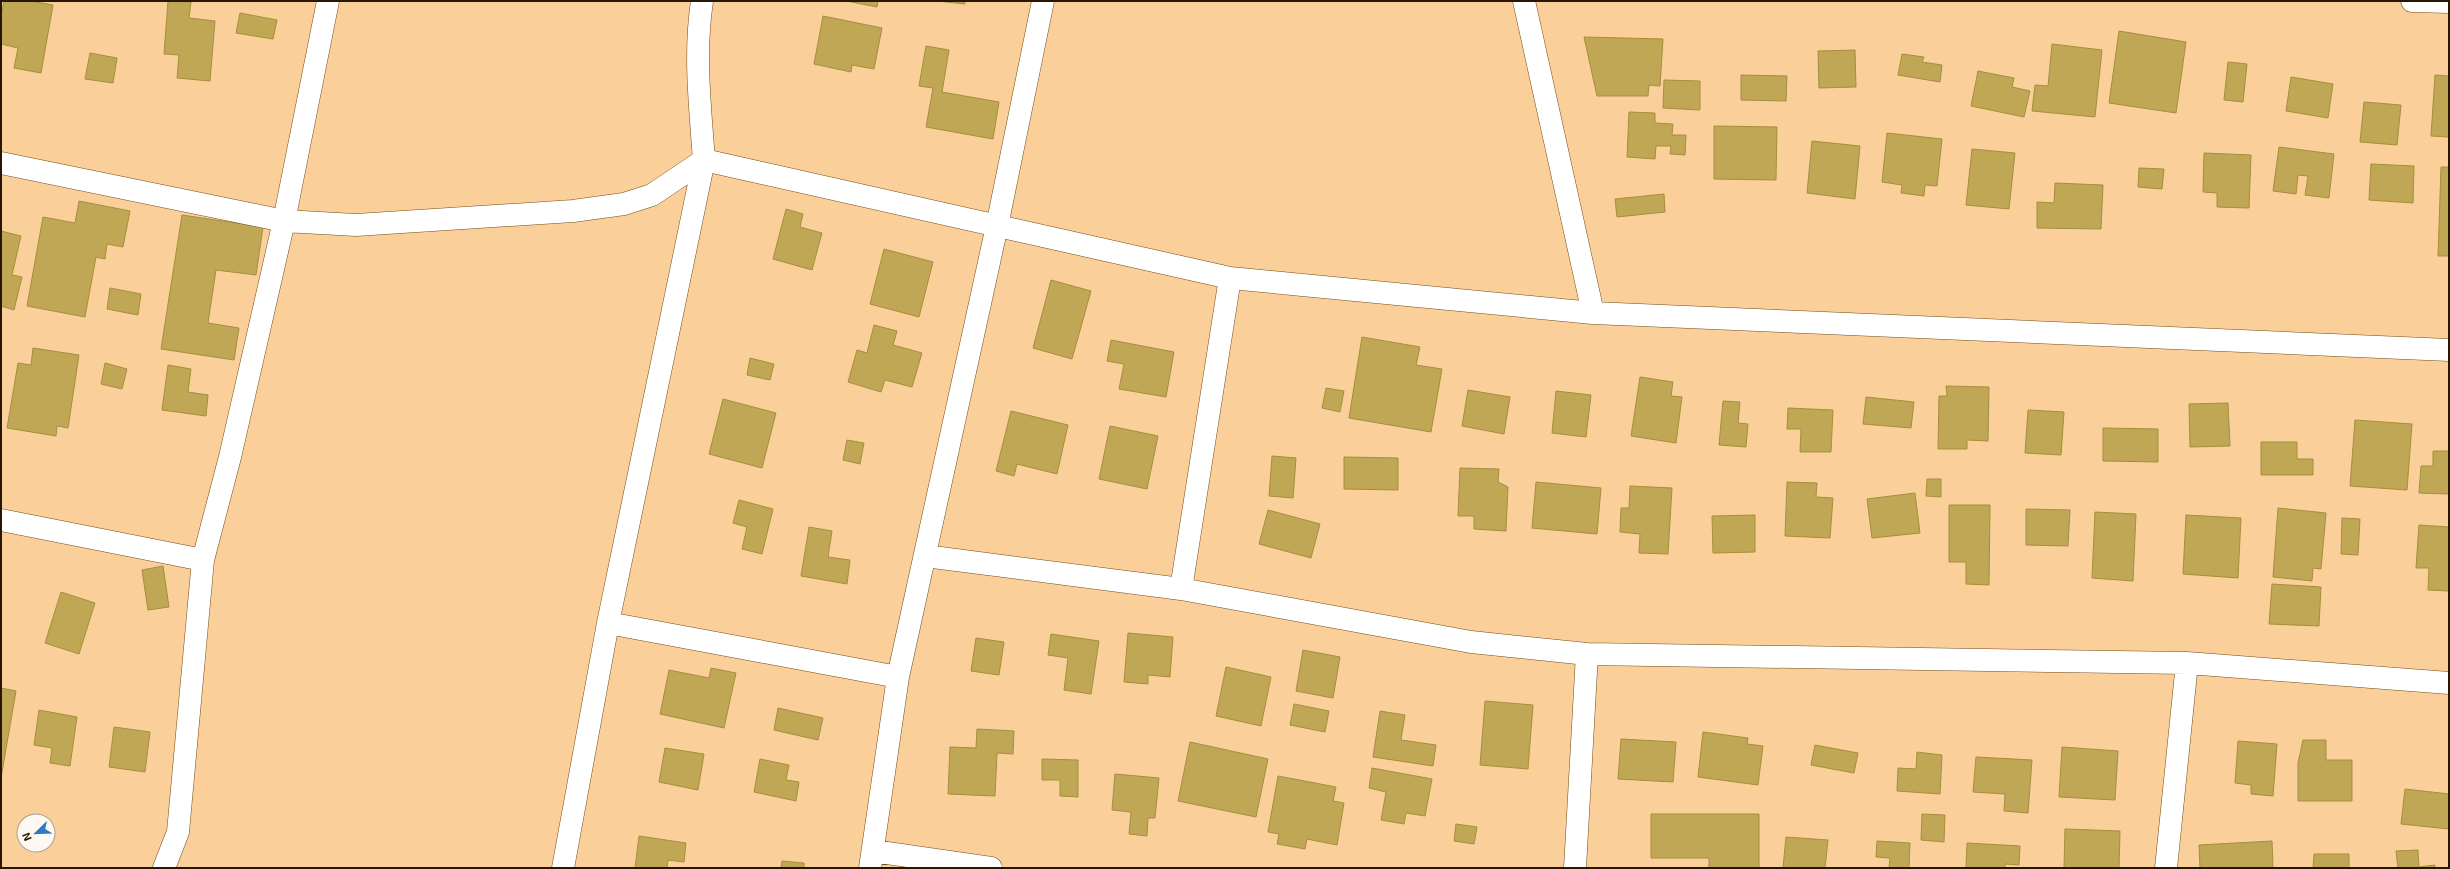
<svg xmlns="http://www.w3.org/2000/svg" width="2450" height="869" viewBox="0 0 2450 869" font-family="'Exo 2',sans-serif">
<style>
.building{fill:#bfa755;stroke:#a68e3c}
.lines{fill:none;stroke-linecap:round;stroke-linejoin:round}
.minor-casing{stroke:#724d17;stroke-width:23}
.minor{stroke:#fff;stroke-width:22}
</style>
<rect width="100%" height="100%" fill="#facf9a"/>
<path class="building" d="M4,1H31L53,5L41,73L14,68L18,48L1,44V16Z
M168,1L191,2L189,18L215,21L210,81L177,78L179,55L164,54Z
M846,1H878L877,7Z
M937,1H965V4Z
M240,13L277,20L273,39L236,33Z
M823,16L882,28L874,69L852,65L851,72L814,64Z
M2119,31L2186,42L2176,113L2109,103Z
M1584,37L1663,39L1660,86L1649,85L1648,96H1597Z
M2052,44L2102,50L2095,117L2032,111L2035,85L2048,86Z
M926,46L949,50L942,92L999,102L993,139L926,127L933,88L919,86Z
M1855,50L1856,87L1819,88L1818,51Z
M90,53L117,58L113,83L85,79Z
M1902,54L1924,57L1922,62L1942,65L1940,82L1898,75Z
M2228,62L2247,64L2243,102L2224,100Z
M1978,71L2014,78L2012,87L2030,91L2024,117L1971,106Z
M1741,75L1787,76L1786,101L1741,100Z
M2435,75L2449,76V137L2431,136Z
M2291,77L2333,84L2328,118L2286,111Z
M1664,80L1700,81V110L1663,108Z
M2364,102L2401,105L2397,145L2360,142Z
M1629,112L1655,113V123L1673,124L1672,135H1686L1685,155L1670,154L1671,146H1656L1655,159L1627,157Z
M1714,126L1777,127L1776,180L1714,179Z
M1887,133L1942,139L1937,186L1925,185L1924,196L1901,193L1902,185L1882,182Z
M1812,141L1860,146L1855,199L1807,193Z
M2279,147L2334,154L2329,198L2305,195L2308,176L2298,175L2296,194L2273,191Z
M1972,149L2015,153L2009,209L1966,205Z
M2204,153L2251,155L2249,208L2217,207V193L2203,192Z
M2371,164L2414,166L2413,203L2369,200Z
M2441,167H2449V256H2438Z
M2139,168L2164,169L2162,189L2138,187Z
M2055,183L2103,185L2101,229L2037,228V202L2054,203Z
M1664,194L1665,212L1617,217L1615,199Z
M79,201L130,211L123,247L107,244L105,259L96,257L85,317L27,306L43,217L75,223Z
M786,209L803,214L800,227L822,233L812,270L773,259Z
M182,215L263,227L256,275L216,270L208,323L239,328L234,360L161,349Z
M1,231L21,236L12,275L22,277L14,310L1,306Z
M884,249L933,262L919,317L870,304Z
M1051,280L1091,291L1072,359L1033,348Z
M110,288L141,294L138,315L107,309Z
M874,325L897,331L893,345L922,353L912,387L885,380L881,392L848,382L857,350L867,353Z
M1362,337L1420,347L1416,365L1442,369L1431,432L1349,418Z
M1111,340L1174,352L1166,397L1119,389L1124,364L1107,361Z
M33,348L79,355L68,428L57,426L56,436L7,428L18,363L31,365Z
M750,358L774,364L770,380L747,375Z
M105,363L127,369L122,389L101,384Z
M168,365L191,369L188,392L208,395L206,416L162,410Z
M1640,377L1673,382L1671,396L1682,397L1676,443L1631,436Z
M1946,386L1989,387L1988,441L1967,440V449H1938L1939,396H1947Z
M1326,388L1344,391L1340,412L1322,408Z
M1468,390L1510,397L1504,434L1462,426Z
M1556,391L1591,395L1586,437L1552,433Z
M1866,397L1914,402L1911,428L1863,424Z
M723,399L776,413L762,468L709,454Z
M1723,401L1740,402L1738,423L1748,424L1746,447L1719,445Z
M2228,403L2230,446L2190,447L2189,404Z
M1788,408L1833,410L1831,452H1800L1801,429H1787Z
M2028,410L2064,412L2061,455L2025,453Z
M1011,411L1068,425L1057,474L1017,464L1014,476L996,471Z
M2355,420L2412,424L2407,490L2350,486Z
M1110,426L1158,436L1147,489L1099,479Z
M2103,428L2158,429V462L2103,461Z
M847,440L864,443L860,464L843,460Z
M2261,442H2297V459H2313V475H2261Z
M2433,451H2449V494L2419,493L2421,466H2433Z
M1272,456L1296,458L1293,498L1269,496Z
M1344,457L1398,458V490L1344,489Z
M1460,468L1499,469L1498,482L1508,487L1506,531L1474,529V516H1458Z
M1927,479H1941V497L1926,496Z
M1536,482L1601,488L1597,534L1532,528Z
M1787,482L1817,483L1816,497L1833,498L1830,538L1785,536Z
M1630,486L1672,488L1668,554L1639,553L1640,534L1620,532L1621,508H1629Z
M1915,493L1920,533L1872,538L1867,499Z
M739,500L773,509L762,554L742,549L747,527L733,523Z
M1949,505H1990L1989,585L1966,584V562H1949Z
M2278,508L2326,513L2321,569L2313,568L2312,581L2273,577Z
M2026,509L2070,510L2068,546L2026,545Z
M1268,510L1320,524L1311,558L1259,544Z
M2095,512L2136,514L2133,581L2092,578Z
M1755,515V552L1713,553L1712,516Z
M2186,515L2241,518L2238,578L2183,574Z
M2342,518L2360,519L2358,555L2341,554Z
M2419,525L2449,527V591L2428,590L2429,568H2416Z
M809,527L832,531L828,557L850,560L847,584L801,576Z
M163,566L169,607L148,610L142,570Z
M2272,584L2321,587L2319,626L2269,624Z
M61,592L95,603L79,654L45,643Z
M1128,633L1173,637L1170,677L1148,675V684L1124,682Z
M1051,634L1099,641L1091,694L1064,690L1068,658L1048,655Z
M976,638L1004,642L999,675L971,671Z
M1303,650L1340,657L1333,698L1296,691Z
M1226,667L1271,677L1261,726L1216,716Z
M711,668L736,673L724,728L660,714L669,670L709,678Z
M1,688L16,691L1,778Z
M1485,701L1533,705L1528,769L1480,765Z
M1294,704L1329,711L1325,732L1290,725Z
M778,708L823,718L818,740L774,730Z
M39,710L77,717L70,766L50,763L52,748L34,745Z
M1380,711L1405,715L1401,740L1436,745L1433,766L1373,757Z
M114,727L150,732L145,772L109,767Z
M977,729L1014,731L1013,754L997,753L995,796L948,794L950,747L976,748Z
M1703,732L1748,738L1747,744L1763,746L1758,785L1698,777Z
M1621,739L1676,742L1673,782L1618,779Z
M2303,740H2326V760H2352V801H2298V763Z
M2238,741L2277,744L2273,796L2251,794V785L2235,783Z
M1190,742L1268,759L1256,817L1178,801Z
M1815,745L1858,753L1854,773L1811,765Z
M2062,747L2118,751L2115,800L2059,797Z
M665,748L704,754L698,790L659,782Z
M1917,752L1942,755L1940,794L1897,791L1898,768L1916,769Z
M1976,757L2032,760L2028,813L2004,811L2005,794L1973,792Z
M760,759L789,765L786,780L799,782L796,801L754,792Z
M1042,759L1078,760V797L1060,796V780H1042Z
M1372,768L1432,779L1425,816L1406,813L1404,824L1381,820L1386,792L1369,788Z
M1115,774L1159,778L1155,818H1148L1147,836L1129,834L1131,812L1112,810Z
M1278,776L1336,787L1333,801L1344,803L1337,845L1307,839L1305,849L1277,844L1279,834L1268,832Z
M2405,789L2449,794V829L2401,824Z
M1651,814H1759V868H1709V858H1651Z
M1922,814L1945,815L1944,842L1921,840Z
M1456,824L1477,827L1474,844L1454,841Z
M2065,829L2120,831L2119,868H2064Z
M639,836L686,843L684,862L668,860L667,868H635Z
M1786,837L1828,840L1825,868H1783Z
M1877,841L1910,843L1909,868H1889L1890,858L1876,857Z
M2272,841L2273,868H2200L2199,845Z
M1967,843L2020,846L2019,865L2005,864V868H1966Z
M2418,850L2419,867L2435,865V868H2398L2396,851Z
M2314,854H2349V868H2313Z
M782,861L804,863V868H781Z"/>
<g class="lines">
<g class="minor-casing">
<path id="minor" d="M702,1C694,54 700,106 704,160L1230,278L1593,313L2449,350
M1524,1L1593,313
M2412,1L2449,2
M1,163L284,221L356,225L573,211L624,204L652,195L704,160
M1,520L203,560
M925,556L1181,589L1471,642L1587,654L2187,663L2449,683
M1181,589L1230,278
M608,623L898,677
M873,851L991,868
M164,868L178,832L203,560L230,457L284,221L328,1
M563,868L608,623L704,160
M870,868L898,677L997,226L1043,1
M1575,868L1587,654
M2166,868L2187,663"/>
</g>
<use href="#minor" class="minor"/>
</g>
<rect width="2450" height="869" fill="none" stroke="#291600" stroke-width="4"/>
<g transform="translate(36 833) rotate(247)"><circle r="19" fill="#fdf8f1" stroke="#a89e91"/>
<path d="M0-3L7 15L0 10L-7 15Z" fill="#2d79c9"/>
<text y="-6" font-size="11" font-weight="bold" text-anchor="middle" fill="#291600">N</text>
</g>
</svg>
